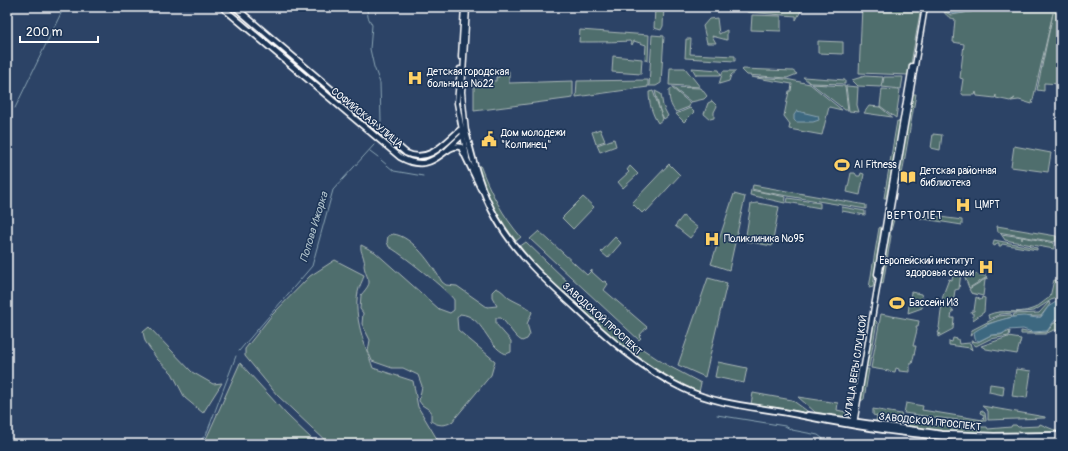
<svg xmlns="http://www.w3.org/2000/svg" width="1068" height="451" viewBox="0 0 1068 451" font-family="Pangolin,sans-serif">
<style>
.green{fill:#506e6d;stroke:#a8b6b6}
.water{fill:#3c6880;stroke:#8aa4b3}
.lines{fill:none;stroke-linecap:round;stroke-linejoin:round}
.stream{stroke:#8aa4b3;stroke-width:1}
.secondary-casing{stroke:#fff;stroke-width:7}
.primary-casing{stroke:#fff;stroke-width:8}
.secondary{stroke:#1d3557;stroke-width:4}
.primary{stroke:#1d3557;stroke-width:4.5}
.labels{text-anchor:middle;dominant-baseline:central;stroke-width:3;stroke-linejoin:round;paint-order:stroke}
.poi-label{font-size:10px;fill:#fff;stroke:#1d3557;text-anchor:start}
.street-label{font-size:10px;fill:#fff;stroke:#1d3557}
.neighbourhood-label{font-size:11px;letter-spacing:1px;fill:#fff;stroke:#1d3557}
.water-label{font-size:11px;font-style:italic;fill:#b1c3cc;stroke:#1d3557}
</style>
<rect width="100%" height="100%" fill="#2c4366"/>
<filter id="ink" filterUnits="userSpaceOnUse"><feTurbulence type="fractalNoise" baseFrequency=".025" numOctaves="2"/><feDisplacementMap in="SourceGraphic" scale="8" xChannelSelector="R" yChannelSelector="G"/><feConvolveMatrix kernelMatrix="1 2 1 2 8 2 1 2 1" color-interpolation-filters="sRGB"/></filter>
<g filter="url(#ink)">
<path class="green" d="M655,7H664L663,26L661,30L654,28Z
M747,7L802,9L796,20V16L747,12Z
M862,7H921L909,75L859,73Z
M942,7H958L945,9V12L951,15L976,11V7L993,9L999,7H1054V9L1055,7H1061V84L1044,83V91L1037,90L1053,13L1032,104L1019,100L1011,101L1015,98L1010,101L996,98V95L995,98L977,96L976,92L975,95H963L961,92L963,79L960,78L964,44L953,42L955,19C948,18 944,14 942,7Z
M752,15L781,16V31L751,30Z
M717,18L719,34L727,30V40L712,36L716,43H707L703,26L709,19Z
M580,30L649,35L648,61L645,60L646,45L634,41L632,45L630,41C615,42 596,42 579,42Z
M652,35L664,36L661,83L656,86H649Z
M686,39H691L690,54L735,56V61L685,58Z
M818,41L843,42V54L818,53Z
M613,56L642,59L641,74L612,72Z
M670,68H685L700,87L669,85Z
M692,68L719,70L721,75H696Z
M743,69L793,71L797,74L787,78L747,75L742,70Z
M500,71H509V83L573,81V98L474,111V80L496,81V77H499Z
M723,71H736L731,75L729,81L719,84Z
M865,76L883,77L881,87L858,86L852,80Z
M751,77L786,79L810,84L842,110L829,107L822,135L789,129L790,124L784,116L789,91H791L792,84Z
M803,77L845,80V84L810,83Z
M884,77H903L901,89L882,87Z
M648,80V87L576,97L577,81Z
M812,84L845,86L848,110H845Z
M846,86L858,87L857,105L859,112L849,111Z
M672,87L701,88L707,96L704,99L691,102Z
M672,88L690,103L689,107L676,112C670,106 669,98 669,90Z
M882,89L900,90L896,118L880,106Z
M653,91L663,119L658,123C652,114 649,103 649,92Z
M655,91L661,94L663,106L668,116L664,119L660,111Z
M912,94H916L901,180L898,181Z
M712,101L717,106L714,112V118L710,119L704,114L708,103Z
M869,106L880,107L892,117L864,113Z
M690,108L694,112L684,122L676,114Z
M897,121L901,123L886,198H884Z
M600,129L605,141L596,144L592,132Z
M933,134L942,135L940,150L931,148Z
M614,139L616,146L600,152L597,145Z
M1014,146L1051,153L1048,172L1011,167Z
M669,164L680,175L646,212L645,210L642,213L632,203Z
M480,165C490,192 503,216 521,237L516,241C499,218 487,198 478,169Z
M630,166L638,174L623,188L618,182L629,172L627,170Z
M851,173H855L857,176H860L861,173L864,174L860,195L847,192Z
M753,185L866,205V209L764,192L752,189Z
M751,190L786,197L785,203L750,195Z
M734,194L745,197L729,270L711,264Z
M583,197L594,207L573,229L562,218Z
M788,198L820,203V208L787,202Z
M757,203L779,207L772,246L745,241L751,204Z
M842,207L865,211V215L842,211Z
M893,213L895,216L890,234L891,236L883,284L880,283Z
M918,214L962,220V225L918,218Z
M683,216L698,228L690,238L675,226Z
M997,226L1056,236V239L1055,242L998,232Z
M881,227L873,287L869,288L879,228Z
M539,231L587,275L592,270V272L603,282L605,281L608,284L604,290L647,327L639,336L641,338L639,340L530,239Z
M393,234C413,236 432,265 442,282L446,285L457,286L487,307L497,306L492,297V292L496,288C502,290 504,294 509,298C517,303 525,305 532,312L527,324L530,334L527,339L522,341C513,336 509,325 501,318H496V324L511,341V352L506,354C486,346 484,316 460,314L457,318L458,330L495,361L491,375L452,422C445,426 438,426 431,421V411L422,405L419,401L422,386L418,375L403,368H392L372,361L368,351L370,340L362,324L363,313L360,309L361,295C375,279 367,283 364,266C364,264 365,262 364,260C363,254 360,251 361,245L375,252L439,309L450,313L454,310C454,307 454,303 454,300C451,293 397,250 389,247L387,242L388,236Z
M1001,234L1022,237V240V237L1054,243V249L1005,240Z
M615,237L621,243L608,258L601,252Z
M994,240L1037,248V250L1002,244L1001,246H999V243H997L995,246L993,245Z
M526,242L570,284L564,291L582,308L589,302L639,347L634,354L617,341L616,342L550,281L519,247Z
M335,260L364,275C363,281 359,286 358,292C353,317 365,345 373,368L413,381L418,407L437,439L436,444H329L277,395L245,356V349L272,315L310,276Z
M953,271L961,272L959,289L955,290L952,310L954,311H952L951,318H954L953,329L938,337V335L941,334L938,333L940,329L939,328L943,295L949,279L952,280Z
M963,272L986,276L987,277L969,288Z
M708,278L727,283L705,377L678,365Z
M987,278V279L985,280L983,296L971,293L969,289Z
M1054,280L1059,281L1056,293L1061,294V297L1051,300L1034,311L1001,314L989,319L988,315C1003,308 1017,315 1032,309C1038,307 1044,301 1050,297Z
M911,292L921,294L923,301L922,308L908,313Z
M976,297L981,300L982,297L985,298L984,312L973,320V313H971L972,311H974Z
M1049,302L1050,304L1041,316L1013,317L1014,314L1039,313Z
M881,314L919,321L918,326H916L917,330L913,346H916L912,364H910V372L899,371V369L896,368L895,372L871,368Z
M1008,315H1011L1012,317L987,324L970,336L972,330L999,316Z
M874,319L877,322L869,367L866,366Z
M1061,319V331L1054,330L1045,334H1021V331L1032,333L1047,332L1054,323H1057L1055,322Z
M149,327L192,372L213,384L222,383L203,413L185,398L172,373L157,359L145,341L143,332Z
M1010,331L1009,336L990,339L976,346L972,343L971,341L978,342L991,335H1000Z
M1008,337L1021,339L1017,354L986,349L981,346Z
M953,338L958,339L959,344L970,343L972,350L970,348L949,345V341L952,342Z
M641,348L665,364L701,383L699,392L659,373L633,357Z
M718,362L747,368L744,383L715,377Z
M240,363L286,414L317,444H200L207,437Z
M865,369H869L864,399L861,401Z
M1016,369L1031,371L1027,398L1012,396Z
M990,384L1004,386L1003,395L989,392Z
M753,393L792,400L810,413L751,404Z
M798,397L838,403L837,410L846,412L845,417L815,412Z
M906,403L923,406L922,410L983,420L984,415L980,413L981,410L985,413L986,420V421C958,421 931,417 904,413Z
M982,406L1045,417V418L988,420V411Z
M873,409L901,414L903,418L891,422L876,421L877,416L873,415Z
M911,420L941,426L942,425H950L951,427L978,429L979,427H987L988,429L1011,427L1012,425H1016L1018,427L1039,426L1040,424L1059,432L1005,435L946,432L896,425Z"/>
<path class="water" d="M965,7H975L976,9L978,7H1002L993,9L979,8L976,11L953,14L945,11Z
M797,111L818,116L819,120L813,122H796L794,120V115Z
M1056,302H1061V318L1055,320L1047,331L1032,332L1023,329L1008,330L1002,334L991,335L979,341L975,339L974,332C987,323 1007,317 1023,316C1030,316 1034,319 1041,317L1048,307Z"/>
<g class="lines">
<path class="stream" d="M369,7L367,9L368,17L372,25L370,49L374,67L380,83L381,121
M1009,8L1011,10
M15,108L64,7
M370,151L378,157
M381,160L394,171L423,176
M239,351L312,266L333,190L374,145
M717,415L785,426L792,430L818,435L830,444
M196,444L206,435L236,356"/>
<g class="secondary-casing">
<path id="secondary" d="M461,57L464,7
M460,69L457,103L467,157
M448,149L466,132L462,92L467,7
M877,274L912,66
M852,423L861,369
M854,424L925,7"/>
</g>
<g class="primary-casing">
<path id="primary" d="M222,7L400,157C435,177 443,142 461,147L481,189
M235,7L406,153C428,164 445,143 460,130L466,132C473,161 481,192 496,218C516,254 546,281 576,308C610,340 642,369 684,389C720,406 760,407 799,415C885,433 972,444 1061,439
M808,415L942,434L994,436L1061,435"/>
</g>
<use href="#secondary" class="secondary"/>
<use href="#primary" class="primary"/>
</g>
</g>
<defs>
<g id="hospital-bare" transform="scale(1.2)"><path d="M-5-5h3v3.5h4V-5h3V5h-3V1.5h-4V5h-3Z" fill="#ffd166" stroke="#1d3557" stroke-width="2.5" paint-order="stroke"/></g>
<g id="civic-bare" transform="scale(1.2)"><path d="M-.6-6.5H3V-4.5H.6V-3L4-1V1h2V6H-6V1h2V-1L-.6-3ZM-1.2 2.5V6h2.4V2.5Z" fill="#ffd166" stroke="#1d3557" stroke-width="2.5" paint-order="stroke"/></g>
<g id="stadium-bare" transform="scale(1.2)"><path d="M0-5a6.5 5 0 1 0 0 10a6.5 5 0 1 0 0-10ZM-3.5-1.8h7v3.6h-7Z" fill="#ffd166" stroke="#1d3557" stroke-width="2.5" paint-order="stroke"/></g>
<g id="library-bare" transform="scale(1.2)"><path d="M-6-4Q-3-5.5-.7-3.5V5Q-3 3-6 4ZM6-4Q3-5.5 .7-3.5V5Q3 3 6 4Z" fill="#ffd166" stroke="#1d3557" stroke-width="2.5" paint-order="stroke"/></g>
</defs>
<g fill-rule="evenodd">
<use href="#hospital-bare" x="415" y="78"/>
<use href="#civic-bare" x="489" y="139"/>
<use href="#stadium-bare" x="842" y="165"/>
<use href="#library-bare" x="908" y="177"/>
<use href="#hospital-bare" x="963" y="205"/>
<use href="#hospital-bare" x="712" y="239"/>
<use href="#hospital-bare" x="986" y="267"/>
<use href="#stadium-bare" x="897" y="303"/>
</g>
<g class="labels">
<g class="poi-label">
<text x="427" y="72">Детская городская<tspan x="427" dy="12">больница №22</tspan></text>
<text x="501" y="133">Дом молодежи<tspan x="501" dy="12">"Колпинец"</tspan></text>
<text x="854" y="165">AI Fitness</text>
<text x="920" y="171">Детская районная<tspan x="920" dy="12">библиотека</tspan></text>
<text x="975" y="205">ЦМРТ</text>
<text x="724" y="239">Поликлиника №95</text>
<text x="974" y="261" text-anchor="end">Европейский институт<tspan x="974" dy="12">здоровья семьи</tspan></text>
<text x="909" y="303">Бассейн ИЗ</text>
</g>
<g class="street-label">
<text transform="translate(367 118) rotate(39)">СОФИЙСКАЯ УЛИЦА</text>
<text transform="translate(602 319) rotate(42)">ЗАВОДСКОЙ ПРОСПЕКТ</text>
<text transform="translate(856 366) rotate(-81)">УЛИЦА ВЕРЫ СЛУЦКОЙ</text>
<text transform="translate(930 422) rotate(6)">ЗАВОДСКОЙ ПРОСПЕКТ</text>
</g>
<g class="neighbourhood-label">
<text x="915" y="215">ВЕРТОЛЁТ</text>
</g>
<g class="water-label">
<text transform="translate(314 227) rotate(-73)">Попова Ижорка</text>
</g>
</g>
<rect width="1068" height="451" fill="none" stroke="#1d3557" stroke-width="24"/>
<rect x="12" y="12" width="1044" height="427" fill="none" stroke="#fff" stroke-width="1.5" filter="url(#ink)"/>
<path d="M20 36v6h78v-6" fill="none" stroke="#ffffff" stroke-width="2"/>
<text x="26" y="36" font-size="12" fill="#ffffff" stroke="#1d3557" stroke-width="3" paint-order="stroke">200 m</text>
</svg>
